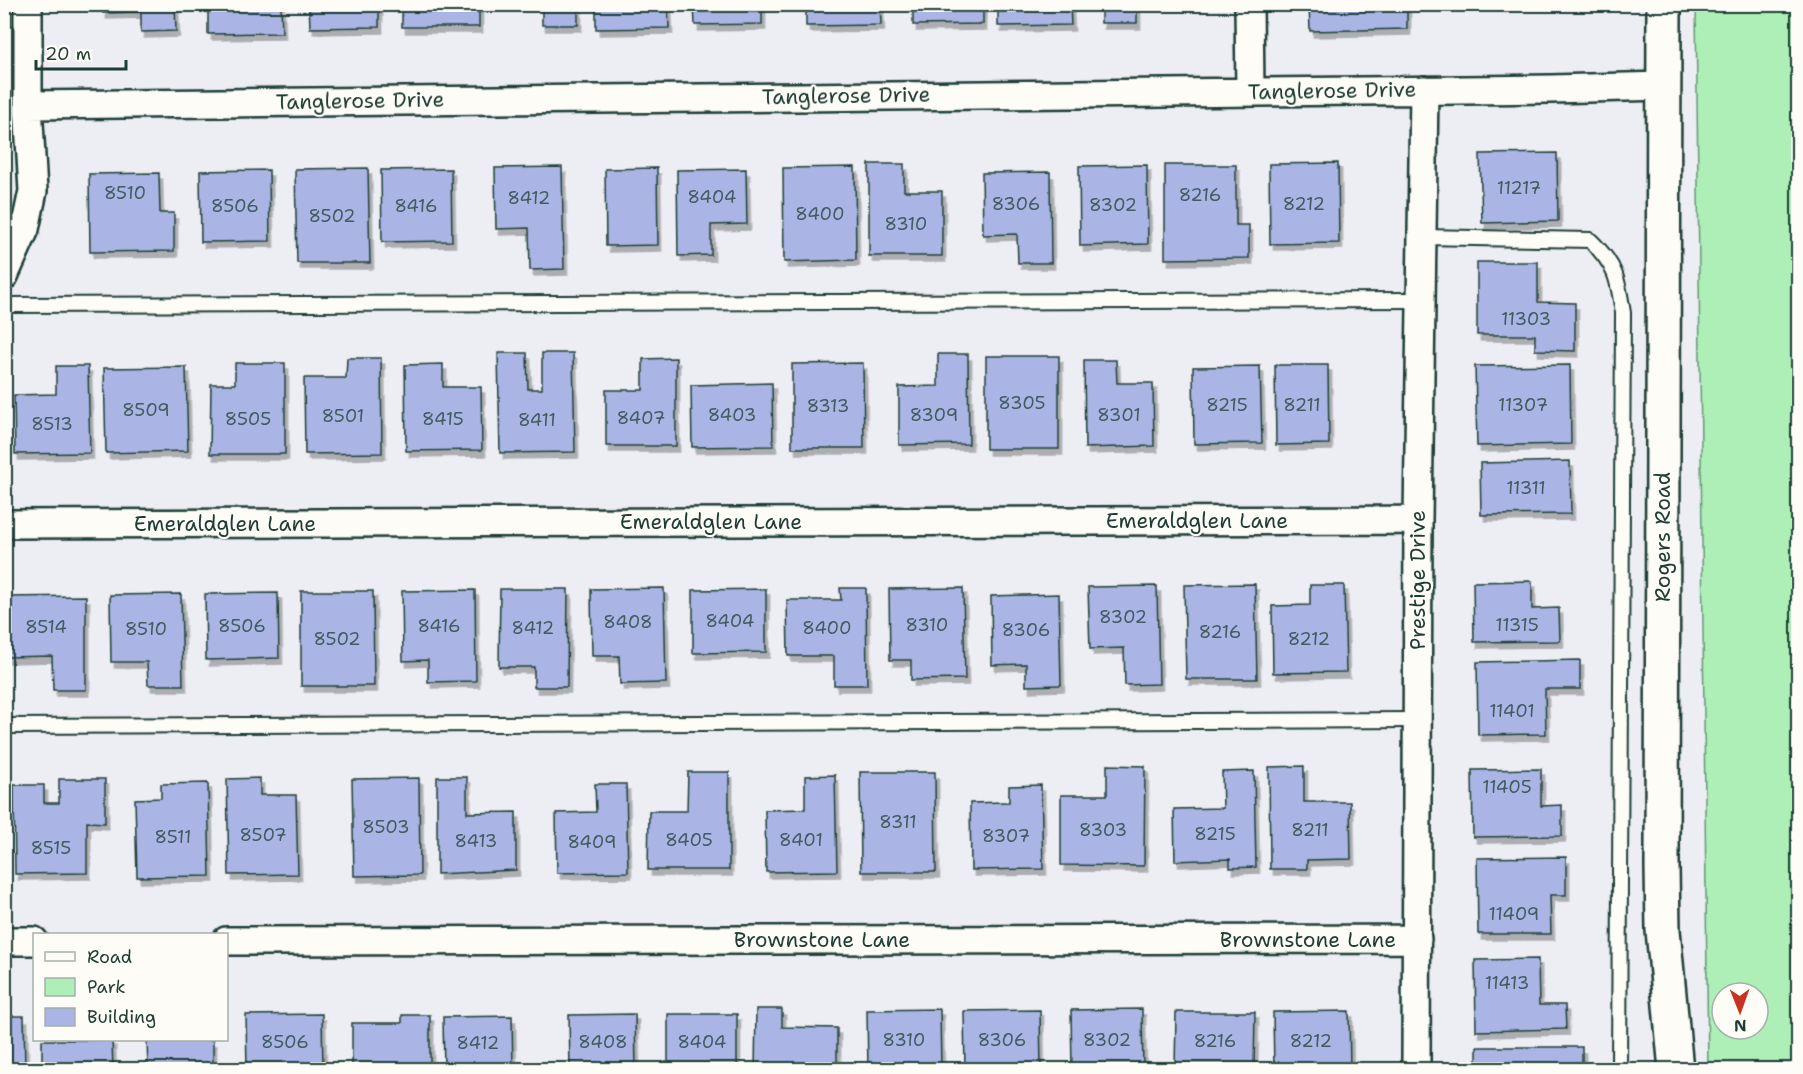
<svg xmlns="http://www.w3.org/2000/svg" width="1803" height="1074" viewBox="0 0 1803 1074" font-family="'Shantell Sans',sans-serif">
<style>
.green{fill:#aeefb8;stroke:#669676;stroke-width:1.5;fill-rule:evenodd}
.building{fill:#aab5e5;stroke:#1f3d34;stroke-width:1.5;filter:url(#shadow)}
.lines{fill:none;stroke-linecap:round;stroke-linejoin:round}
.service-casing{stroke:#1f3d34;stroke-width:18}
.minor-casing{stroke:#1f3d34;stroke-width:32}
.tertiary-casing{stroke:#1f3d34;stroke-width:38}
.service{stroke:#fdfcf7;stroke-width:14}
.minor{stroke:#fdfcf7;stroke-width:27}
.tertiary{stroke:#fdfcf7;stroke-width:33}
.labels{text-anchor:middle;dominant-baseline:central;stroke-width:4.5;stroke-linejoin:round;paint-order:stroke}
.number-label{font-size:18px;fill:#425b60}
.street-label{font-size:21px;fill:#1f3d34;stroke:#fdfcf7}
</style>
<defs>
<filter id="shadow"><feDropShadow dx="3.5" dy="6" stdDeviation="0" flood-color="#0004"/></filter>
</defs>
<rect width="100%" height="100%" fill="#eceef3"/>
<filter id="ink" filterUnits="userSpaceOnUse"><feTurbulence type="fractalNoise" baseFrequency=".0167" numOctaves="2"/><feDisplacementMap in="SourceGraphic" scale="12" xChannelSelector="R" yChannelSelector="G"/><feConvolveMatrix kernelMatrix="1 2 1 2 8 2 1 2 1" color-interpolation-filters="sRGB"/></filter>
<g filter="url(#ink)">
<path class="green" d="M1696,5H1798V1069H1708ZM1722,993H1758V1029H1722Z"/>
<path class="building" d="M102,4H175L176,31L141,32V12L103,13Z
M208,4H281L282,33L208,34Z
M309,4H379V27L310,28Z
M402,4H479V27H402Z
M504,4H578V25H542V5Z
M596,4H668L669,28L596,29Z
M694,4H762V24L695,25Z
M806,4H880L881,25L806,26Z
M913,4H983V24L913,25Z
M998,4H1070L1071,25L998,26Z
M1101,4H1137V23H1101Z
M1309,4H1407V29L1310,31Z
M1557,153L1558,221L1482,223L1480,154Z
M1338,163L1339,243L1270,244L1269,164Z
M869,164H904V191H942V256H869Z
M1147,165L1148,244L1080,246L1079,166Z
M1165,165H1236V225H1249V258L1165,259Z
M562,167L564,269L530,270L529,228L496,229L495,168Z
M855,167L856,260L784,262L783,168Z
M368,168L370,263H297L295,169Z
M657,168L658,245L606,246L605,169Z
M451,169L452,241L382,242L381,170Z
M746,169L747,224L711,225V255L678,256L677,170Z
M269,170L270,241L201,242L200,171Z
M1050,172L1051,263H1018L1017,234L983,235L982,173Z
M159,173L160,213H174V251L90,252L89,174Z
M1477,262H1538V302L1575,303V351L1535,350V335H1477Z
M498,353H527L528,389H542V353H573L575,452L500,453Z
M938,354H968L969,444L899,445V387L938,386Z
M986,356H1059V449H986Z
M347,358H381L382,453L305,454L304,378H346Z
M676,358V446H606V390H643V359Z
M1084,360H1116L1117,383H1153L1154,446L1085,448Z
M235,363H285V454H210L211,384H235Z
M863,363L864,448H792V364Z
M443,364V387H481L482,450L406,451L405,365Z
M1275,365H1328L1329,444L1276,445Z
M1570,365L1571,444L1477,446L1475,366Z
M56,366H88L90,453L15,454L14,395L56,394Z
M1260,366L1262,443L1194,444L1193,367Z
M186,367L188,451L106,453L104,368Z
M772,383L773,446L692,447L691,385Z
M1570,461L1571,514L1481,515L1480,463Z
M1532,581V609L1559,608L1560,641L1474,642L1473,582Z
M1255,584L1257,679H1186L1184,585Z
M1310,585H1344L1346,672L1273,673L1272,606L1310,605Z
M1157,586L1159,684L1125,685L1124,648L1090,649L1088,587Z
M664,588L666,683L620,684L619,656H592L591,589Z
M840,588H866L867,685H834V656H788L787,600H841Z
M963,588L965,679L911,680V660H890L889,589Z
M500,589H568L567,687H534V667H499Z
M766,589V652L693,653V590Z
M475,590L476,681L428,682V660L403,661L402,591Z
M301,591H373L374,686H301Z
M278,593L279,658L206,660L205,594Z
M181,594L183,685H148L147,662H111L110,595Z
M1059,594L1061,685L1026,686V664L992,665L991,596Z
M86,596V690H53L52,656L6,657L5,597Z
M1580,660V689H1545L1546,734L1478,735L1477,662Z
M1107,765L1145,766L1144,866L1061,865V795H1107Z
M1304,766V802H1350L1351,859L1307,860V869H1270L1269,767Z
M1541,769V806L1562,805V836L1473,837L1472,770Z
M1254,771L1256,867L1230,868V859L1175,861L1174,809L1223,808L1222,772Z
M688,772H729V870H648L649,811H687Z
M860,772H935L936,872H861Z
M835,775L837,871L766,872L765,810L805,809V776Z
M437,777H467V813L516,812V870L437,874Z
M260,778V795H296L298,874L229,875L227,779Z
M419,778L420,875L354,876L352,779Z
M59,779H105V823L87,822V873L15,874L14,785H44V803H59Z
M208,783L210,876L137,877L135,799L161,798V784Z
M595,784H626L628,872L557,873L556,813L596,812Z
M1041,785L1043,869L971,870L970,803L1009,802V786Z
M1566,857V895H1550L1551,934H1478L1477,858Z
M1538,959L1539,1005H1565L1566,1029L1476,1031L1475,960Z
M756,1009H782V1027L837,1028V1070H755Z
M940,1009L941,1070H868L867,1010Z
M1142,1009L1143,1070H1072L1071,1010Z
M1040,1010L1041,1070H965L964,1011Z
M1349,1011L1350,1070H1274L1273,1012Z
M1176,1012H1255L1254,1070L1175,1069Z
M322,1014L323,1070H247L246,1015Z
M635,1014L636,1070H570L569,1015Z
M668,1014H737V1070H668Z
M402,1015H430V1070H352V1023H402Z
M4,1016H24L25,1070H4Z
M512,1016L513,1070H444L443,1017Z
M42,1040H112L113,1070H42Z
M147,1040H213V1070H148Z
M1477,1047H1582V1070H1477Z"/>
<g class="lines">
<g class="service-casing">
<path id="service" d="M1422,237L1590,240C1616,265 1618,279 1623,313L1619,1070
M4,305L1421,300
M4,726L1417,720"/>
</g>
<g class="minor-casing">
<path id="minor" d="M1249,4L1250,92
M28,105L1551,89L1664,86
M4,276L25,229L33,191L28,105V4
M4,524L1418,520
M4,941H34
M226,941L1417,939
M1416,1070L1418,520L1424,90"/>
</g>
<g class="tertiary-casing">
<path id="tertiary" d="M1664,4L1662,867L1663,930L1676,1070"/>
</g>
<use href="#service" class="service"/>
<use href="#minor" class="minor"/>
<use href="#tertiary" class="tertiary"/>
</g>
</g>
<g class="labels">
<g class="number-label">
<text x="1519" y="188">11217</text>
<text x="125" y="193">8510</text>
<text x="1200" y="195">8216</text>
<text x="712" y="197">8404</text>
<text x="529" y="198">8412</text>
<text x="1016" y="204">8306</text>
<text x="1304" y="204">8212</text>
<text x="1113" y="205">8302</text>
<text x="235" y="206">8506</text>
<text x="416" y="206">8416</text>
<text x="820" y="214">8400</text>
<text x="332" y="216">8502</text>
<text x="906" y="224">8310</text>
<text x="1526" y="319">11303</text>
<text x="1022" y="403">8305</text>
<text x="1227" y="405">8215</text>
<text x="1302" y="405">8211</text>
<text x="1523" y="405">11307</text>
<text x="828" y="406">8313</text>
<text x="146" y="410">8509</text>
<text x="732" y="415">8403</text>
<text x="934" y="415">8309</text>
<text x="1119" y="415">8301</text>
<text x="343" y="416">8501</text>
<text x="641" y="418">8407</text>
<text x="248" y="419">8505</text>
<text x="443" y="419">8415</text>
<text x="537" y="420">8411</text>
<text x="52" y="424">8513</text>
<text x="1526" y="488">11311</text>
<text x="1123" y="617">8302</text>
<text x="730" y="621">8404</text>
<text x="628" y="622">8408</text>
<text x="927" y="625">8310</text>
<text x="1517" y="625">11315</text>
<text x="242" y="626">8506</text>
<text x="439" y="626">8416</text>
<text x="46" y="627">8514</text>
<text x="533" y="628">8412</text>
<text x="827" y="628">8400</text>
<text x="146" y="629">8510</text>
<text x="1026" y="630">8306</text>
<text x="1220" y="632">8216</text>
<text x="337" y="639">8502</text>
<text x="1309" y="639">8212</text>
<text x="1512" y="711">11401</text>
<text x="1507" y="787">11405</text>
<text x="898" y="822">8311</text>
<text x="386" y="827">8503</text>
<text x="1103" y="830">8303</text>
<text x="1310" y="830">8211</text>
<text x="1215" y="834">8215</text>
<text x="263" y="835">8507</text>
<text x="1006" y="836">8307</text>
<text x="173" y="837">8511</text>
<text x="689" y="840">8405</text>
<text x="801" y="840">8401</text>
<text x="476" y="841">8413</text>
<text x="592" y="842">8409</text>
<text x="51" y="848">8515</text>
<text x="1514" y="914">11409</text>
<text x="1507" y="983">11413</text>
<text x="904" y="1040">8310</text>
<text x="1002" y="1040">8306</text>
<text x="1107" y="1040">8302</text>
<text x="1215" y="1041">8216</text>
<text x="1311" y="1041">8212</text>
<text x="285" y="1042">8506</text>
<text x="603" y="1042">8408</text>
<text x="702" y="1042">8404</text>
<text x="478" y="1043">8412</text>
</g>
<g class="street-label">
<text transform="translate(1332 91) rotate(-1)">Tanglerose Drive</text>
<text transform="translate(846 96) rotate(-1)">Tanglerose Drive</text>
<text transform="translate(360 101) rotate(-1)">Tanglerose Drive</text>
<text x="1197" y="521">Emeraldglen Lane</text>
<text x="711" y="522">Emeraldglen Lane</text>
<text x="225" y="524">Emeraldglen Lane</text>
<text transform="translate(1663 537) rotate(-90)">Rogers Road</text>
<text transform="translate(1418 580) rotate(-90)">Prestige Drive</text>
<text x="822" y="940">Brownstone Lane</text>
<text x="1308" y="940">Brownstone Lane</text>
</g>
</g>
<rect width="1803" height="1074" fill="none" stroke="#fdfcf7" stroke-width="24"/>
<rect x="12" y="12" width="1779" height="1050" fill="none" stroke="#1f3d34" stroke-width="2" filter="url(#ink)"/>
<rect x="33" y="933" width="195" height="108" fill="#fdfcf7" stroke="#a4b0a9" stroke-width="1.5"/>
<rect x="45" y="952" width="30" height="9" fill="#fdfcf7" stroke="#a4b0a9" stroke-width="1.5"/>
<text x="87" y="963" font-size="18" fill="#1f3d34">Road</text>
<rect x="45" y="978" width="30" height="18" fill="#aeefb8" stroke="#a4b0a9" stroke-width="1.5"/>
<text x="87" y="993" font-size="18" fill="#1f3d34">Park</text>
<rect x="45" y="1008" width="30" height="18" fill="#aab5e5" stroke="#a4b0a9" stroke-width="1.5"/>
<text x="87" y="1023" font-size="18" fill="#1f3d34">Building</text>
<g transform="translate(1740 1011) rotate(179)"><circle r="28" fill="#fdfcf7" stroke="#a4b0a9" stroke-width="1.5"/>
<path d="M0-4.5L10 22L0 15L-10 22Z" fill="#c8321e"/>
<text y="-9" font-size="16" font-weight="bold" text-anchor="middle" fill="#1f3d34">N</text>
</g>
<path d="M36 60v9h90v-9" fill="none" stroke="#1f3d34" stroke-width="3"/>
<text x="45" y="60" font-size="18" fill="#1f3d34" stroke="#fdfcf7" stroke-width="4.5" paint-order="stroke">20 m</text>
</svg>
